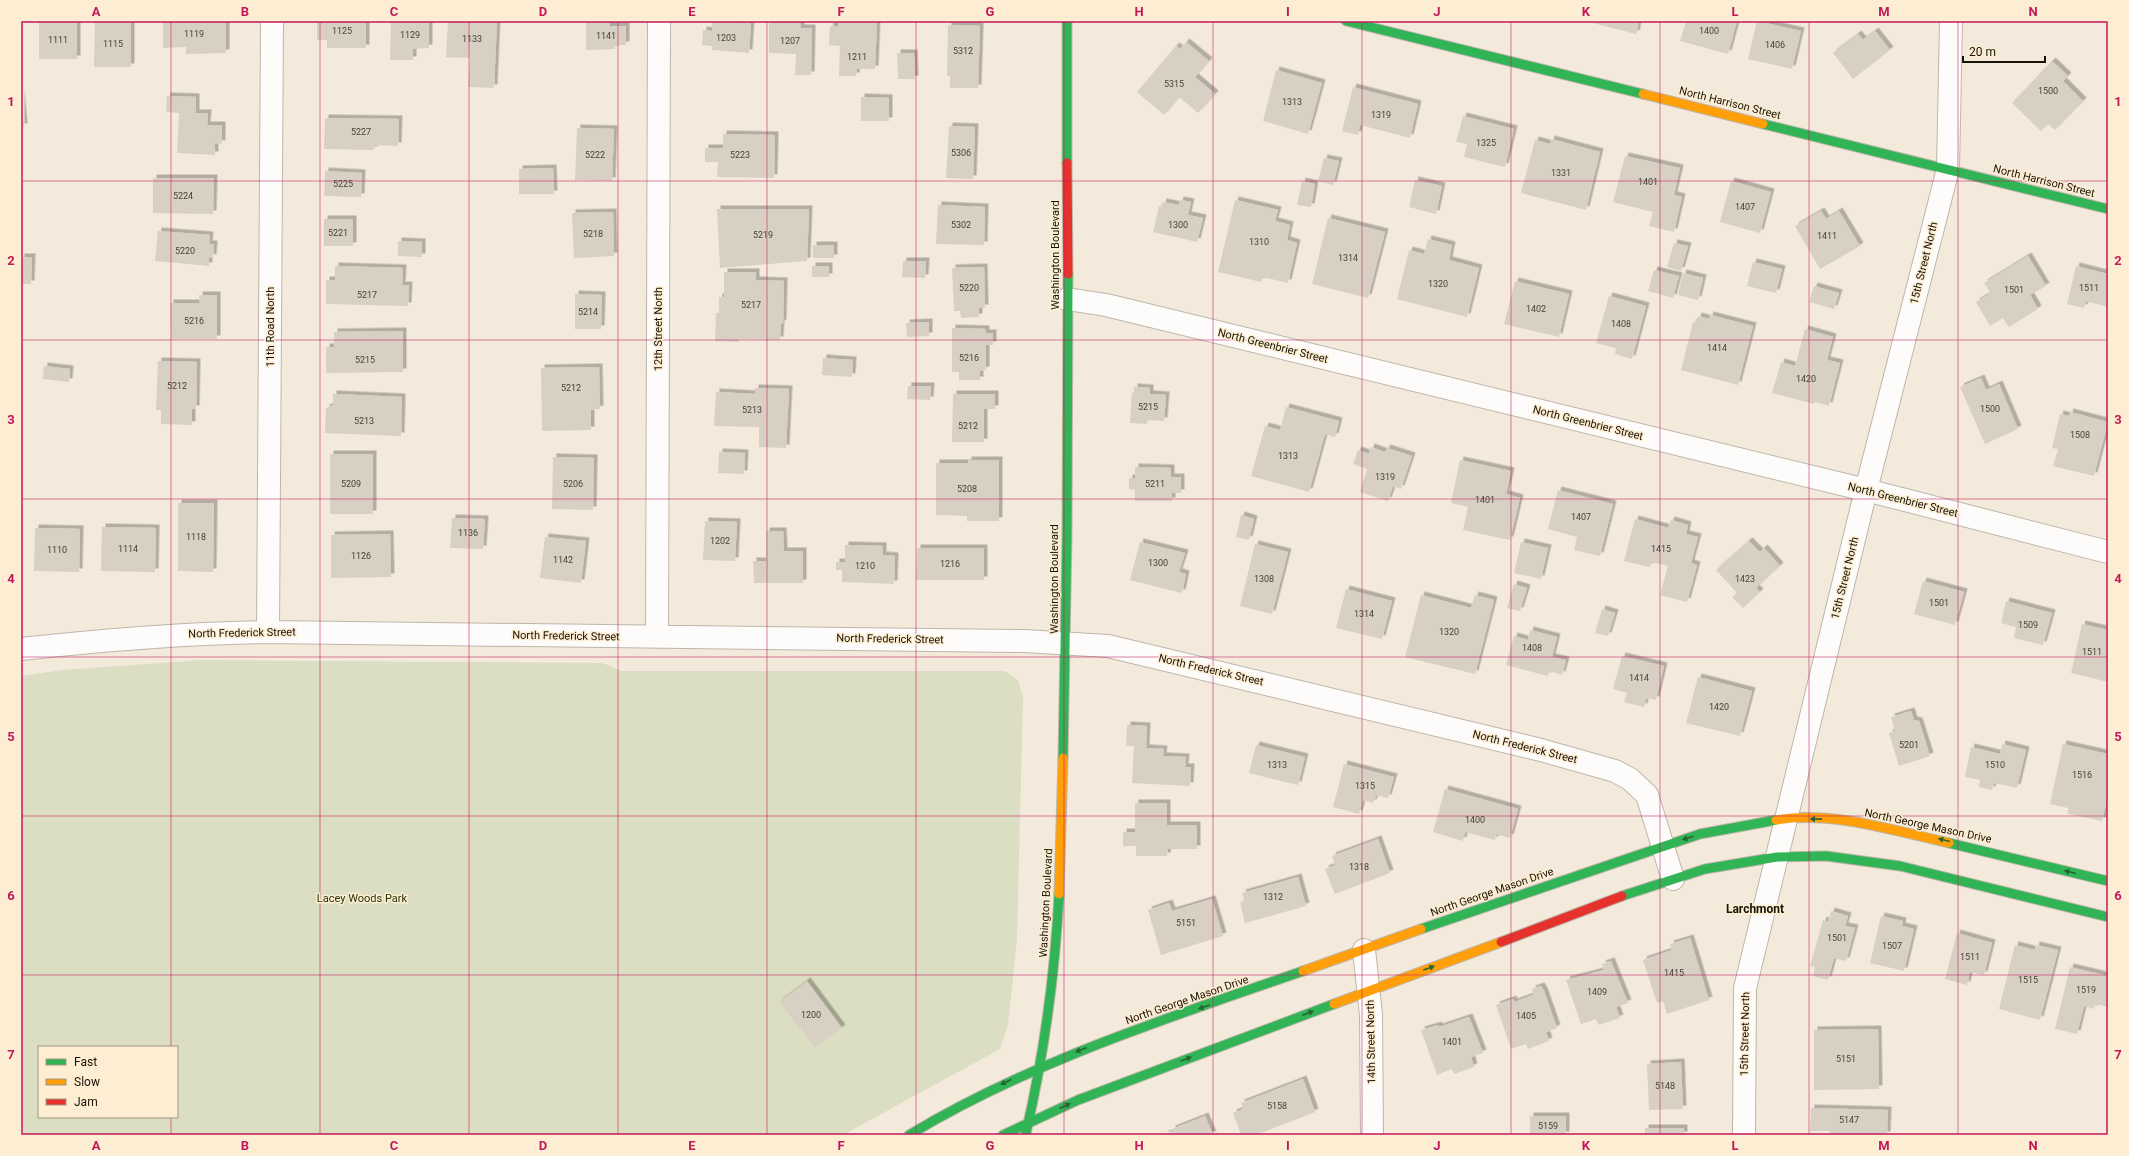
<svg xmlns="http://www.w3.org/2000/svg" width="2129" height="1156" viewBox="0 0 2129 1156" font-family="Roboto,sans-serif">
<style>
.green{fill:#dbdec2;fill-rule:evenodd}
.building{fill:#d8d0c3;filter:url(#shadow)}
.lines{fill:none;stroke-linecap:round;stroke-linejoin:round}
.street-casing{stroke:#beb6aa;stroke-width:24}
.fast-casing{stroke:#beb6aa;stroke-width:11}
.slow-casing{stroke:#beb6aa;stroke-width:11}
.jam-casing{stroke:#beb6aa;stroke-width:11}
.street{stroke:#fdfcfa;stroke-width:22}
.fast{stroke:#30b455;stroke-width:9}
.slow{stroke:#ff9f0a;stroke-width:9}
.jam{stroke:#e5322d;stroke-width:9}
.oneway{fill:#24642e}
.grid{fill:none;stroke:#c2185b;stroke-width:1;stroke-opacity:0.55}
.labels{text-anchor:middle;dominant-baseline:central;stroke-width:3;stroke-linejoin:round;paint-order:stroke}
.number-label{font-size:9px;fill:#494236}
.street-label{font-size:11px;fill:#191307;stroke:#fdedd2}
.park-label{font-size:11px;fill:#273302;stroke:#fdedd2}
.neighbourhood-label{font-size:12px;font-weight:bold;fill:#191307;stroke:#fdedd2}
.neatline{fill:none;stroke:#c2185b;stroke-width:1.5}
.grid-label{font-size:13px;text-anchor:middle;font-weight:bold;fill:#c2185b}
</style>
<defs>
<filter id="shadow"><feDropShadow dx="3.5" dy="-3.5" stdDeviation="0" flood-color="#0004"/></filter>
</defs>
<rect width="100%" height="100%" fill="#f3eadc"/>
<path class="green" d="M202,660L603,663L621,671H1005L1018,680L1023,697L1017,940L1008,1025L1000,1049L843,1135H21V676L62,670ZM39,1047H177V1117H39Z"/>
<path class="building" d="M39,21H77V59H39Z
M95,21H131V67H94Z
M163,21H226V53L186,54V47L163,48Z
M317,21H366V48H327V40H317Z
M391,21H429V48L413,49V60H390Z
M448,21H497L494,88L468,87L470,58L446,57Z
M586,21H610V26H626V45H614L615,49L586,50Z
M712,21L751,23L749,53L712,50V46L702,45L703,30L712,31Z
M839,21L877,22L875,69H857L856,76H839L840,46L829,45L830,26H838Z
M1585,21H1639L1636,34Z
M1686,21H1737L1728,54L1680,41Z
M1757,21L1801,31L1792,69L1748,59Z
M769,22L800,23L801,28H812L811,75H795L796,54L769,53Z
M948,25L980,26L978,88H950V76H947Z
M1875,31L1890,50L1853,79L1833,53L1858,34L1863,40Z
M1186,42L1209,61L1195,77L1215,94L1198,113L1179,97L1164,115L1137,92L1176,46L1180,49Z
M897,53H914L915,79H898Z
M2052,61L2068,76L2063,81L2083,101L2055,130L2048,124L2041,131L2012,103Z
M1276,70L1322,83L1308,134L1263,121Z
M1353,87L1418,104L1410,138L1360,125L1358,135L1342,131Z
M21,92L24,127H21Z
M167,96L196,97V113H208L207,125H222V144L215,143V155L177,153L179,113L166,112Z
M861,97L889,98V121H861Z
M1463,116L1514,129L1505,167L1464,157L1467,144L1456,142Z
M325,118L399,119L398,146L375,145L374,150L324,149Z
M949,126L975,127L973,179L946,178Z
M577,128L614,129L612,181L575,180Z
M723,134L775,135L774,178L717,177L718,162H705V148H723Z
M1551,139L1600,152L1586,210L1521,193L1535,140L1550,144Z
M1625,156L1680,168L1674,195L1682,197L1674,232L1649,226L1653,212L1613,202Z
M1324,158L1339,161L1333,185L1318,181Z
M553,168L554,194H519V169Z
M325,171L362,173L361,197L324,196Z
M153,178H214L213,214L153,213Z
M1415,180L1442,186L1436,214L1409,207Z
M1302,181L1315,184L1311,207L1297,205Z
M1731,181L1771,192L1760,233L1720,222Z
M1180,200L1191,202L1188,215L1203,218L1197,242L1153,232L1159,206L1162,207L1163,202L1179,205Z
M1235,200L1278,210L1275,221L1290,225L1287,240L1297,243L1288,283L1263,277L1261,282L1218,272Z
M938,205L985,207L984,245L936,244Z
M717,209H809L807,261L720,268Z
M1821,211L1826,219L1839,211L1860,246L1820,269L1795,226Z
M613,212L614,256L574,258L572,213Z
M1328,218L1385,232L1368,298L1312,284Z
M324,219H353V246H324Z
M158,231L210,235L209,244H214L213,258L209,257V266L155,261Z
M1428,239L1452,245L1449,260L1479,268L1467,317L1397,299L1409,250L1424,254Z
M398,241L422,242V257L398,256Z
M1674,243L1688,246L1681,271L1667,267Z
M813,245H834V258H813Z
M2028,256L2046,286L2030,295L2038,309L2009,327L2003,318L1990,326L1976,302L1991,293L1984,283Z
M21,257H32L31,284H21Z
M903,261H926L925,278L902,277Z
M1753,262L1782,269L1776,293L1747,286Z
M335,266L403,268L402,285H409L408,306L326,304V280H335Z
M812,266H829V277H812Z
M2076,266L2108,274V307L2086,301L2084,308L2067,304Z
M984,267L985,308H979V317L961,318L960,311H954L952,268Z
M1654,270L1679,276L1673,298L1648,291Z
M724,272H756V280L784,281L783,323L781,324L780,340L739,339V342L715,341L716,313H719V297H724Z
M1683,273L1703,278L1698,300L1678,295Z
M1515,281L1569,294L1559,337L1504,324Z
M1814,286L1839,293L1834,309L1809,302Z
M575,294L602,295L601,329H575Z
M199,295H217V339H171L170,303H200Z
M1609,296L1646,306L1632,359L1615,354L1616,348L1596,343Z
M1710,315L1753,326L1738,385L1681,370L1693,322L1696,323L1698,316L1709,319Z
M929,322V336L907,337L906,323Z
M952,328L986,329V333H993V345H986V370L980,371V380H959V372H952Z
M1805,329L1833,337L1827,360L1840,363L1829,406L1815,402L1814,404L1772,393L1781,362L1795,366Z
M403,331V372L326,373V347H334V332Z
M823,358L853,360L852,377L822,375Z
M158,361L197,362L196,409H192V425L161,424V410H156Z
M44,366L70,369L69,382L43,379Z
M599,367L600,409L591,410V430L542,431L541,368Z
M1981,378L1986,390L1999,384L2018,429L1985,444L1960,387Z
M908,386H931L930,400L907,399Z
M1134,387L1150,388V394L1166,395L1164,421L1148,420L1147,424L1130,423L1132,392L1134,393Z
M755,388L789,389L786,448L759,447V427L714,426L716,392L755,394Z
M333,394L402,397L401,436L325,433L326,408L333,405Z
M953,394H995V409H984V442H952Z
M1286,407L1339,421L1335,437L1325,434L1309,492L1251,476L1265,426L1280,430Z
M2070,412L2108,422L2094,476L2053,466L2058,449L2052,448L2060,414L2069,416Z
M1371,447L1385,452L1387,448L1412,456L1401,489L1393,486L1388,501L1360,492L1367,469L1353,464L1358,450L1369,454Z
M719,452L745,453L744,474L718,473Z
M330,454H373V514H330Z
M553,457L594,458L593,510L552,509Z
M968,460H999V521H967V516L936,515V463H968Z
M1460,460L1511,471L1506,494L1520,498L1510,540L1463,530L1468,507L1451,503Z
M1135,467L1171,468V477H1181V493H1172V501H1135V490L1129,489V478H1135Z
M1558,490L1613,504L1600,556L1574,550L1577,537L1548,529Z
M178,503H214L213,572L178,571Z
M1241,515L1254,519L1249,540L1236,537Z
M452,518L485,519L483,549L450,548Z
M1635,519L1668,528L1671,520L1688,525L1686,534L1698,537L1691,563L1697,565L1687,602L1660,595L1668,566L1651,562L1650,567L1624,561Z
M705,521L737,522L735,561L703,560Z
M102,527L156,528L155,572L101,571Z
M35,528L80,529L79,572L34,571Z
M766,531H783L784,551H803V583H754L753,561H766Z
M390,534L391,577L331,578V535Z
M545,537L586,541L581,583L540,578Z
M1749,541L1760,552L1764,548L1780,566L1756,588L1760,592L1743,608L1732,597L1737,593L1716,570Z
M1140,542L1185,553L1179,572L1186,574L1182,593L1130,580Z
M1521,542L1548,548L1541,579L1514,573Z
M1255,544L1288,552L1272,614L1240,606Z
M845,545L883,546V555L895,556L894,584L842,582V570H836V562H845Z
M917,548H984V580H916Z
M1923,581L1964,592L1955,625L1914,614Z
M1514,584L1527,588L1520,611L1507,608Z
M1346,589L1392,601L1382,639L1336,628Z
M1421,595L1471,608L1475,595L1494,600L1475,674L1405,657Z
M2006,601L2052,613L2043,645L2014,638L2016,627L2001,623Z
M1602,609L1615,613L1608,636L1595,633Z
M2082,624L2108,630V682L2071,673Z
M1530,630L1557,637L1552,657L1566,660L1562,675L1549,671L1548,676L1506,665L1514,636L1528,640Z
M1622,656L1664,666L1656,700L1646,698L1644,707L1624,702L1627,693L1613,689Z
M1698,677L1752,691L1740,736L1686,723Z
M1911,711L1914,720L1919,721L1930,756L1899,766L1889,733L1895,731L1891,717Z
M1127,725L1147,726L1146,748L1164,749L1163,756L1186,757L1185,767H1191L1190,786L1132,783L1134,746H1126Z
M2002,744L2026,750L2017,788L1994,783L1992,790L1979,787L1980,780L1965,777L1971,747L2000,754Z
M2063,744L2108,754V796L2102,821L2068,814V808L2050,804Z
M1256,745L1305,757L1298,785L1249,773Z
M1344,764L1394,777L1388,798L1376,795L1373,803L1363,800L1359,814L1333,807Z
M1445,789L1518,809L1510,838L1496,834L1495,840L1465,832L1463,841L1433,832Z
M1135,803H1167V825H1197V849H1168L1167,856H1136V846H1123V832H1135Z
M1378,839L1390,873L1335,894L1325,869L1335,865L1332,856Z
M1298,877L1306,906L1245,923L1240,902L1245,901L1242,893Z
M1212,899L1223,936L1161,955L1148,910L1169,903L1172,911Z
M1831,911L1848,916L1845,926L1855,928L1846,961L1834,958L1828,980L1813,976L1815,967L1810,966L1823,920L1828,922Z
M1881,916L1903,921L1902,926L1914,929L1904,971L1870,963Z
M1957,933L1992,943L1984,975L1970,972L1967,985L1945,979Z
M1690,938L1709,1000L1667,1014L1663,1001L1657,1003L1643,960L1672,950L1670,944Z
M2015,945L2035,950L2036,945L2058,950L2040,1020L1999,1009Z
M1611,961L1628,1003L1616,1007L1620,1018L1599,1025L1596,1019L1581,1024L1566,980L1604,970L1602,964Z
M2070,967L2108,976V1007L2095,1004L2094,1009L2084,1006L2077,1034L2055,1029Z
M807,981L842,1028L815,1047L779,1002Z
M1541,986L1544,991L1557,1028L1546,1032L1549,1041L1528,1049L1526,1044L1511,1049L1496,1005L1513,999L1514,1002L1533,995L1532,989Z
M1469,1017L1483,1053L1471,1057L1474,1067L1454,1074L1452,1069L1437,1075L1421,1030L1438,1025L1439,1027Z
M1878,1029L1879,1089L1814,1090V1030Z
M1681,1062L1683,1109L1649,1110L1647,1064Z
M1303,1079L1315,1112L1256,1135H1241L1233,1113L1243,1109L1241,1103Z
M1811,1108L1888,1110L1887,1135H1829L1830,1131H1810Z
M1205,1116L1213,1135H1163L1172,1132V1129Z
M1530,1116H1566V1135H1530Z
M1645,1128H1684V1135H1645Z"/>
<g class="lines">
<g class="street-casing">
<path id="street" d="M1067,299L1106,305L1866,490L2108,552
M268,632L272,21
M657,637L659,21
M21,649C103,640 185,633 268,632L1024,641L1108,646L1541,750L1615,771L1630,779L1647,795L1673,879
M1364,950L1371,1015L1372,1135
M1744,1135L1745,988L1866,490L1948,169L1951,21"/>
</g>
<g class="fast-casing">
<path id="fast" d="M1067,21V163
M1346,21L1643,94
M1763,124L2108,209
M1063,758L1067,534L1068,274
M1949,843L2108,881
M1622,896L1705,869L1777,857L1826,856L1900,866L2108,917
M1421,929L1700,834L1776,820
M1026,1133C1044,1054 1055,975 1059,894
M909,1135C1032,1061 1168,1018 1303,971
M1003,1135L1078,1100L1334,1004"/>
</g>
<g class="slow-casing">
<path id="slow" d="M1643,94L1763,124
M1776,820C1830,810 1896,831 1949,843
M1059,894L1063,758
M1303,971L1421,929
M1334,1004L1501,942"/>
</g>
<g class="jam-casing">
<path id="jam" d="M1067,163L1068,274
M1501,942L1622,896"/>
</g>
<use href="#street" class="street"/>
<use href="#fast" class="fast"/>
<use href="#slow" class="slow"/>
<use href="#jam" class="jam"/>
</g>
<defs><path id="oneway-solid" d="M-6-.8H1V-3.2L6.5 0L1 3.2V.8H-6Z"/></defs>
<g class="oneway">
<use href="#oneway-solid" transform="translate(1816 819) rotate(-179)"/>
<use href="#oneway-solid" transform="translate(1688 838) rotate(162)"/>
<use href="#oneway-solid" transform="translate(1944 840) rotate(-166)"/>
<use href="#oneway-solid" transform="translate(2070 872) rotate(-166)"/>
<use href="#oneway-solid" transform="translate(1429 968) rotate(-20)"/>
<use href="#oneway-solid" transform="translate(1204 1007) rotate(161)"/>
<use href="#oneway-solid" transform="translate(1308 1013) rotate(-21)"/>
<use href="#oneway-solid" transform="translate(1081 1050) rotate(159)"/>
<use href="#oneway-solid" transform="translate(1186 1059) rotate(-21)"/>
<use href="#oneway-solid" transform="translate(1006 1082) rotate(155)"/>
<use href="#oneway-solid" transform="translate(1065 1106) rotate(-24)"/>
</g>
<path class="grid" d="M171,21V1047M320,21V1135M469,21V1135M618,21V1135M767,21V1135M916,21V1135M1064,21V1135M1213,21V1135M1362,21V1135M1511,21V1135M1660,21V1135M1809,21V1135M1958,21V1135M21,181H2108M21,340H2108M21,499H2108M21,657H2108M21,816H2108M21,975H2108M171,1117V1135"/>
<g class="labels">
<g class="number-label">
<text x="342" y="31">1125</text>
<text x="1709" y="31">1400</text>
<text x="194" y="34">1119</text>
<text x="410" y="35">1129</text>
<text x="606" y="36">1141</text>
<text x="726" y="38">1203</text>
<text x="472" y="39">1133</text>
<text x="58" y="40">1111</text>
<text x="790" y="41">1207</text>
<text x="113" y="44">1115</text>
<text x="1775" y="45">1406</text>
<text x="963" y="51">5312</text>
<text x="857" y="57">1211</text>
<text x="1174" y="84">5315</text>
<text x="2048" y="91">1500</text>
<text x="1292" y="102">1313</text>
<text x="1381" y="115">1319</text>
<text x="361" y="132">5227</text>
<text x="1486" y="143">1325</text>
<text x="961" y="153">5306</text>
<text x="595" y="155">5222</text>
<text x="740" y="155">5223</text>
<text x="1561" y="173">1331</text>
<text x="1648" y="182">1401</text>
<text x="343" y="184">5225</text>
<text x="183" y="196">5224</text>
<text x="1745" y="207">1407</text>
<text x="961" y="225">5302</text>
<text x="1178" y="225">1300</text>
<text x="338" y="233">5221</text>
<text x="593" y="234">5218</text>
<text x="763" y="235">5219</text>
<text x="1827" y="236">1411</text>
<text x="1259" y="242">1310</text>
<text x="185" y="251">5220</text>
<text x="1348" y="258">1314</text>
<text x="1438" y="284">1320</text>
<text x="969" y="288">5220</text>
<text x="2089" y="288">1511</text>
<text x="2014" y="290">1501</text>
<text x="367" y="295">5217</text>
<text x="751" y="305">5217</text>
<text x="1536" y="309">1402</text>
<text x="588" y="312">5214</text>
<text x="194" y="321">5216</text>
<text x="1621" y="324">1408</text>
<text x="1717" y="348">1414</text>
<text x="969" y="358">5216</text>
<text x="365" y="360">5215</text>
<text x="1806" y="379">1420</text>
<text x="177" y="386">5212</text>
<text x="571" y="388">5212</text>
<text x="1148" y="407">5215</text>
<text x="1990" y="409">1500</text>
<text x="752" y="410">5213</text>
<text x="364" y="421">5213</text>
<text x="968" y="426">5212</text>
<text x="2080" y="435">1508</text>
<text x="1288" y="456">1313</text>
<text x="1385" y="477">1319</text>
<text x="351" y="484">5209</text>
<text x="573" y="484">5206</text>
<text x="1155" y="484">5211</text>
<text x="967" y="489">5208</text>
<text x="1485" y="500">1401</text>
<text x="1581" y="517">1407</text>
<text x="468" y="533">1136</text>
<text x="196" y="537">1118</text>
<text x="720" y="541">1202</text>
<text x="128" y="549">1114</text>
<text x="1661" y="549">1415</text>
<text x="57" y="550">1110</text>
<text x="361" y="556">1126</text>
<text x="563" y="560">1142</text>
<text x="1158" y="563">1300</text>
<text x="950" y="564">1216</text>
<text x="865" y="566">1210</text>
<text x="1264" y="579">1308</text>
<text x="1745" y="579">1423</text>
<text x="1939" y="603">1501</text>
<text x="1364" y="614">1314</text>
<text x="2028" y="625">1509</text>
<text x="1449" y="632">1320</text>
<text x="1532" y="648">1408</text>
<text x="2092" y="652">1511</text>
<text x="1639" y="678">1414</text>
<text x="1719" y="707">1420</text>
<text x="1909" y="745">5201</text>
<text x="1277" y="765">1313</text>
<text x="1995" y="765">1510</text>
<text x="2082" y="775">1516</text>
<text x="1365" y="786">1315</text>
<text x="1475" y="820">1400</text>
<text x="1359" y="867">1318</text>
<text x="1273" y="897">1312</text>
<text x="1186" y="923">5151</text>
<text x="1837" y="938">1501</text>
<text x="1892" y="946">1507</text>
<text x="1970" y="957">1511</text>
<text x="1674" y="973">1415</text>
<text x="2028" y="980">1515</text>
<text x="2086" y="990">1519</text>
<text x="1597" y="992">1409</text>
<text x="811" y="1015">1200</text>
<text x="1526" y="1016">1405</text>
<text x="1452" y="1042">1401</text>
<text x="1846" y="1059">5151</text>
<text x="1665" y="1086">5148</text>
<text x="1277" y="1106">5158</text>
<text x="1849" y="1120">5147</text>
<text x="1548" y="1126">5159</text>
</g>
<g class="street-label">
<text transform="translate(1730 103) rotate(14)">North Harrison Street</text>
<text transform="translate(2044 181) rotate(14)">North Harrison Street</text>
<text transform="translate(1055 255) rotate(-90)">Washington Boulevard</text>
<text transform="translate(1924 263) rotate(-76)">15th Street North</text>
<text transform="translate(270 327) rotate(-90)">11th Road North</text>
<text transform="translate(658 329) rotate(-90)">12th Street North</text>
<text transform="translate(1273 346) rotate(14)">North Greenbrier Street</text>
<text transform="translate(1588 423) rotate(14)">North Greenbrier Street</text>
<text transform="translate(1903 500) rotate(14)">North Greenbrier Street</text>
<text transform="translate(1845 578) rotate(-76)">15th Street North</text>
<text transform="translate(1054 579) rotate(-90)">Washington Boulevard</text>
<text transform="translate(242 633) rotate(-1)">North Frederick Street</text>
<text transform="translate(566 636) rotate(1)">North Frederick Street</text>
<text transform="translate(890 639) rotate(1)">North Frederick Street</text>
<text transform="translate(1211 670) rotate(13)">North Frederick Street</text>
<text transform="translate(1525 747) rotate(14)">North Frederick Street</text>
<text transform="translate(1928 826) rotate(12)">North George Mason Drive</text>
<text transform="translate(1492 892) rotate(-19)">North George Mason Drive</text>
<text transform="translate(1046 903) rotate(-87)">Washington Boulevard</text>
<text transform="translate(1187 1000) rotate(-19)">North George Mason Drive</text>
<text transform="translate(1745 1034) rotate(-89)">15th Street North</text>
<text transform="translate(1371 1042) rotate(-91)">14th Street North</text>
</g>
<g class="park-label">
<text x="362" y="898">Lacey Woods Park</text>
</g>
<g class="neighbourhood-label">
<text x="1755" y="909">Larchmont</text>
</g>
</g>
<rect width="2129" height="1156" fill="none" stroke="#fdedd2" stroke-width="44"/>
<rect x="38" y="1046" width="140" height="72" fill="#fdedd2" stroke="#a29681"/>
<rect x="46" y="1059" width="20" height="6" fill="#30b455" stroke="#a29681"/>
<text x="74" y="1066" font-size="12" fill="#191307">Fast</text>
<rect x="46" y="1079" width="20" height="6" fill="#ff9f0a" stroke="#a29681"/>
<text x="74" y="1086" font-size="12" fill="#191307">Slow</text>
<rect x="46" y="1099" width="20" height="6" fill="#e5322d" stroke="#a29681"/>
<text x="74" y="1106" font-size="12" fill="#191307">Jam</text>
<path d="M1963 56v6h82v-6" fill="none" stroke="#191307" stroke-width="2"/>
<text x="1969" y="56" font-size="12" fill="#191307" stroke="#fdedd2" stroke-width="3" paint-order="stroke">20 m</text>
<rect x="22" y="22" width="2085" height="1112" class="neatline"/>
<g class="grid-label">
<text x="96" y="16">A</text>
<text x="245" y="16">B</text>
<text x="394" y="16">C</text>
<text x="543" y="16">D</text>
<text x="692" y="16">E</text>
<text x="841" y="16">F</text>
<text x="990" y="16">G</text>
<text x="1139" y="16">H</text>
<text x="1288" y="16">I</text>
<text x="1437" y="16">J</text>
<text x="1586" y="16">K</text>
<text x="1735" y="16">L</text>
<text x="1884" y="16">M</text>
<text x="2033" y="16">N</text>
<text x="11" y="106">1</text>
<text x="2118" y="106">1</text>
<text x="11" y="265">2</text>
<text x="2118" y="265">2</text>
<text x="11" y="424">3</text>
<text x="2118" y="424">3</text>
<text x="11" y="583">4</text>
<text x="2118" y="583">4</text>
<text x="11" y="741">5</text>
<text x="2118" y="741">5</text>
<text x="11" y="900">6</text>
<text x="2118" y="900">6</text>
<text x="11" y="1059">7</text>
<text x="2118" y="1059">7</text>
<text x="96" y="1150">A</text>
<text x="245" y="1150">B</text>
<text x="394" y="1150">C</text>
<text x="543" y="1150">D</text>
<text x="692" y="1150">E</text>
<text x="841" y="1150">F</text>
<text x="990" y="1150">G</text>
<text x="1139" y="1150">H</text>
<text x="1288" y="1150">I</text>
<text x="1437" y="1150">J</text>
<text x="1586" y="1150">K</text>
<text x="1735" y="1150">L</text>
<text x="1884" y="1150">M</text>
<text x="2033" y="1150">N</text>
</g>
</svg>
